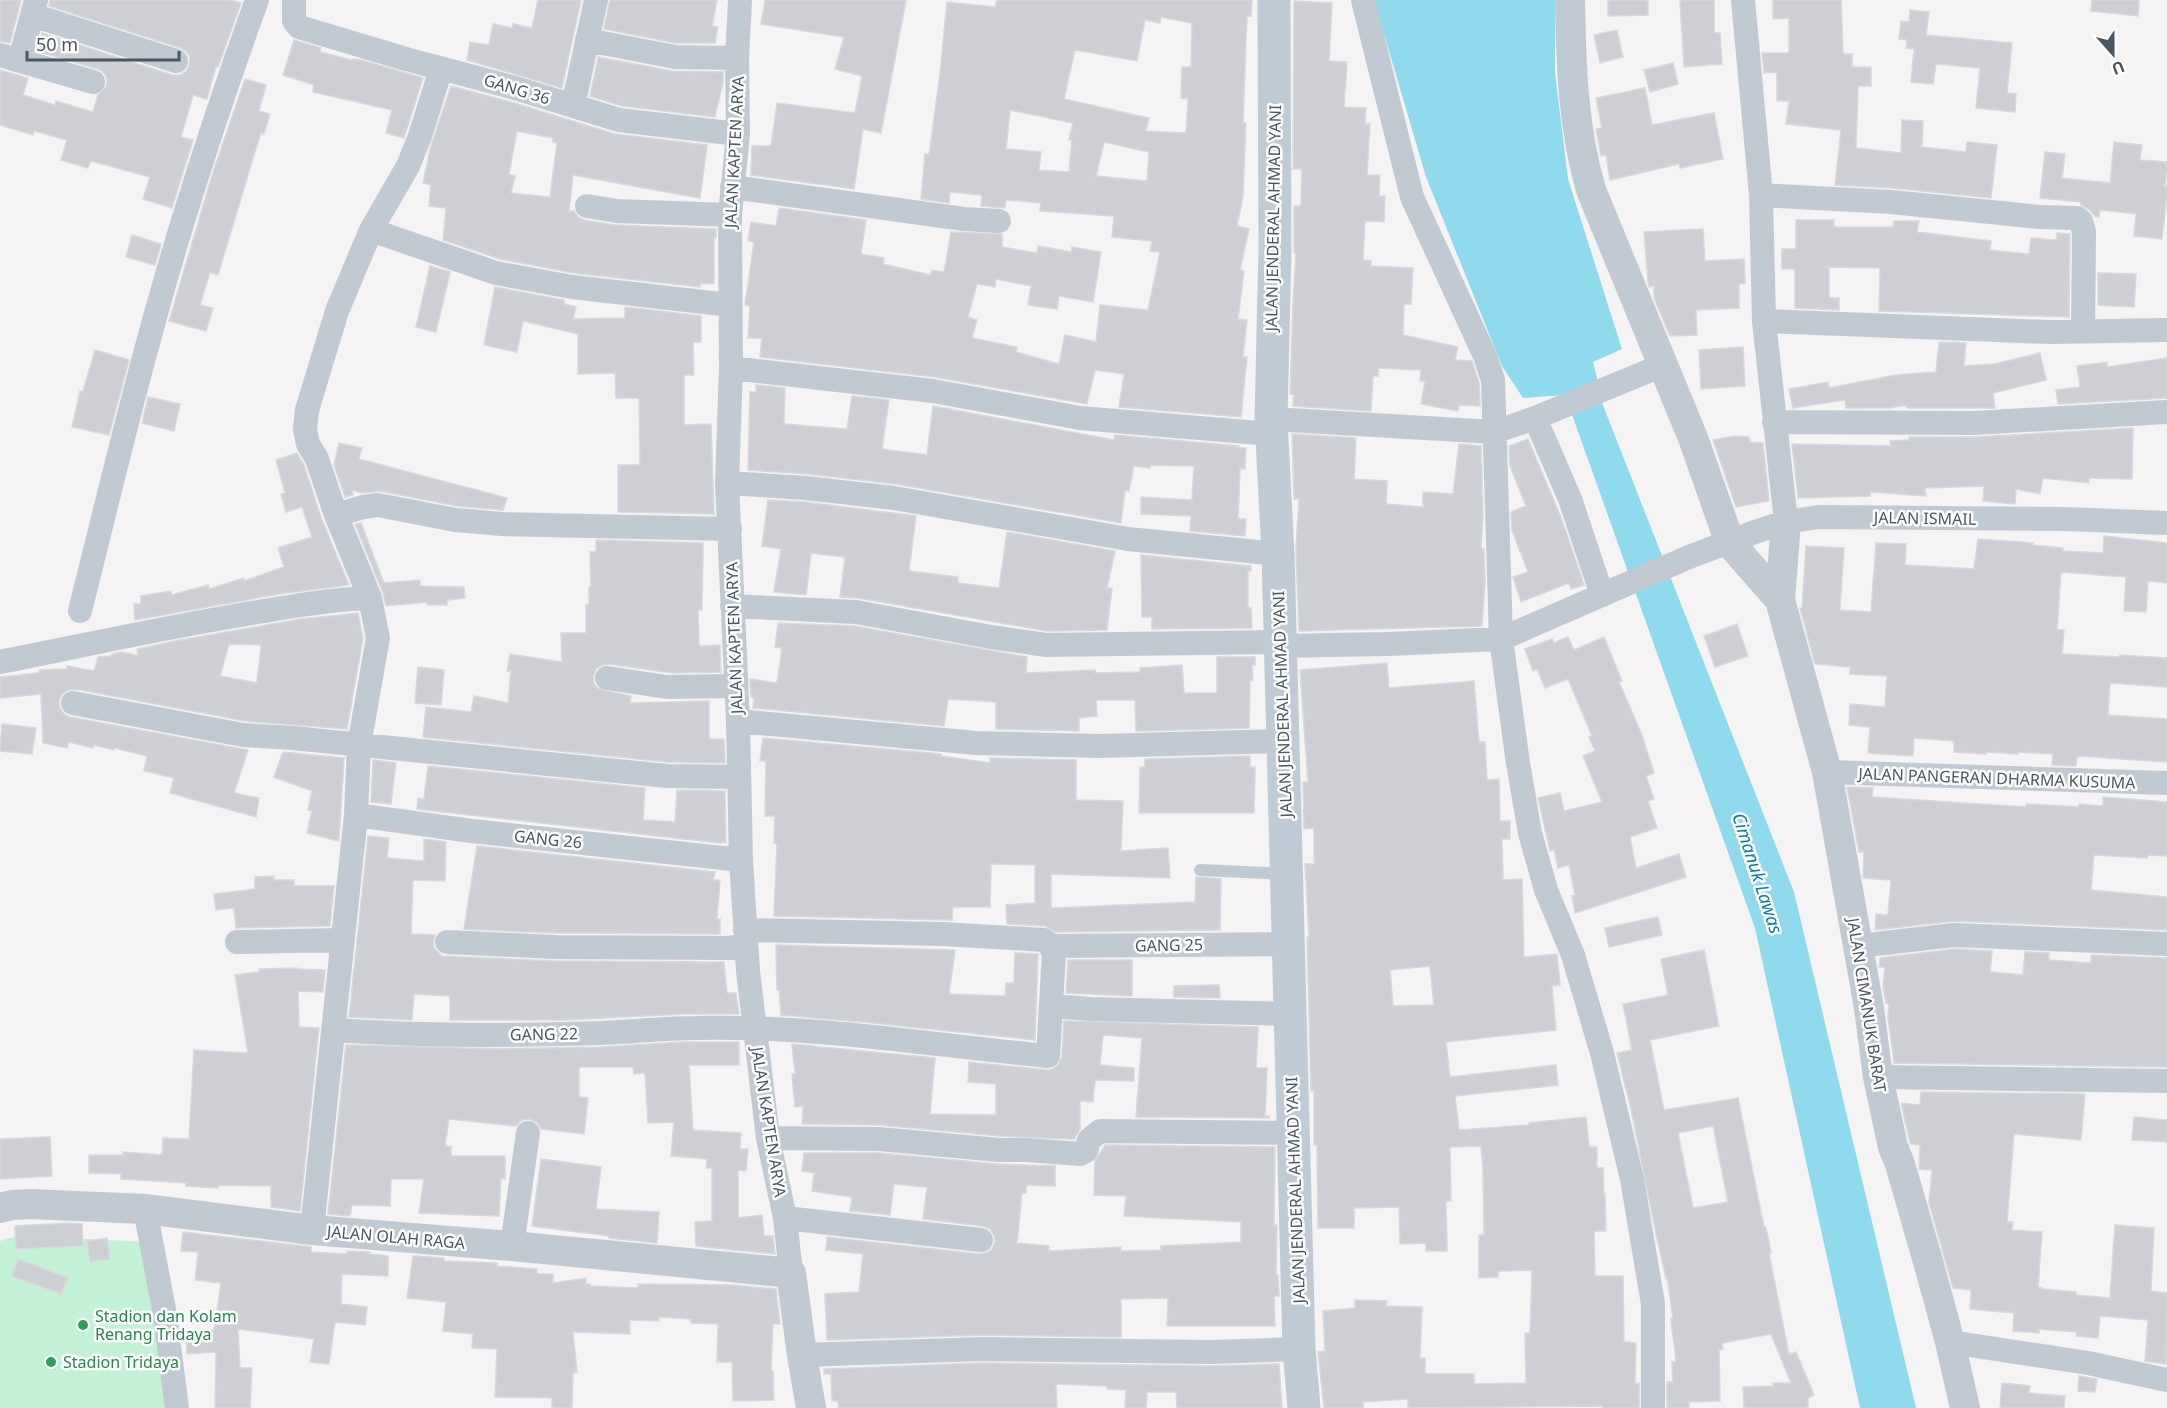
<svg xmlns="http://www.w3.org/2000/svg" width="2167" height="1408" viewBox="0 0 2167 1408" font-family="'Noto Sans',sans-serif">
<style>
.green{fill:#c3f1d5}
.water{fill:#90daee}
.building{fill:#cdcfd5;stroke:#d7d9de;stroke-width:1.5;fill-rule:evenodd}
.lines{fill:none;stroke-linecap:round;stroke-linejoin:round}
.service{stroke:#c1cad2;stroke-width:12}
.minor{stroke:#c1cad2;stroke-width:24}
.tertiary{stroke:#c1cad2;stroke-width:30}
.secondary{stroke:#c1cbd6;stroke-width:33}
.leisure-dot{fill:#2e9e5b;stroke:#fff;stroke-width:2}
.labels{text-anchor:middle;dominant-baseline:central;stroke-width:5;stroke-linejoin:round;paint-order:stroke}
.street-label{font-size:16px;fill:#4a5661;stroke:#fff}
.leisure-label{font-size:16px;fill:#27864d;stroke:#fff;text-anchor:start}
.water-label{font-size:18px;font-style:italic;fill:#0c7c9b;stroke:#fff}
</style>
<rect width="100%" height="100%" fill="#f5f3f3"/>
<path class="green" d="M18,1236L151,1242L179,1408H0V1241Z"/>
<path class="water" d="M1374,0H1555V73L1568,179L1622,349L1593,362L1598,382L1595,385L1794,892L1916,1408H1860L1755,928L1565,395L1523,398L1502,366L1426,177Z"/>
<path class="building" d="M0,0H21L10,43L0,41Z
M50,0H230L241,3L218,67L216,66L207,99L193,95L181,137L193,140L172,208L143,199L150,177L91,161L88,168L61,160L67,140L34,131L33,135L0,125V70L28,78L23,95L55,105L56,101L93,112L98,95L106,87L107,78L104,73L98,69L37,51L42,33L172,75H180L186,71L189,66L190,57L186,51L181,48L49,6Z
M538,0H581L562,88L467,60L470,42L489,45L493,24L512,28L513,24L532,28Z
M610,0H717L712,26L718,27L715,43H676L604,29Z
M765,0H906L881,133L863,129L854,189L751,175L752,146H771L777,103L855,113L862,76L835,69L844,37L761,24Z
M997,0H1252L1251,16H1247L1243,123H1246L1243,196L1237,226L1249,229L1240,270L1244,271L1238,319L1247,320L1243,357H1247L1241,417L1119,407L1124,374L1095,370L1087,404L935,377L760,357L762,338H748L750,306L745,305L754,242L748,241L751,222L776,226L779,208L866,220L861,254L884,258L883,264L931,275L932,270L944,272L951,232L1002,234V247L1037,253L1038,246L1071,252L1072,247L1101,252L1093,302L1059,296L1057,309L1028,305L1031,286L996,279L995,287L977,284L968,317L977,320L972,338L1017,347L1016,352L1059,364L1065,335L1096,342L1100,305L1148,310L1160,252L1150,251L1152,241L1112,237L1114,216L1040,211L1041,203L1006,200L1005,208L981,206L982,195L950,192L949,203L921,199L925,154L929,155L940,74L947,2L995,7ZM1161,17L1192,23L1191,67H1182L1181,98L1188,99L1186,133L1146,131L1149,118L1064,99L1075,50L1137,61L1145,20L1160,23ZM1010,110L1073,123L1069,140H1072L1069,172L1039,170L1041,152L1006,149ZM1104,142L1149,152L1147,181L1096,176Z
M1608,0H1648V15L1608,16Z
M1680,0H1714V33H1720L1722,64L1684,67Z
M1773,0H1841L1843,54H1852V67H1871V86H1858L1856,148L1901,153L1902,120L1923,121L1922,147L1966,152L1967,142L1997,145L1991,198L1892,188L1835,185L1841,130L1786,124L1789,101H1777V72L1764,73L1762,53H1789V18L1773,19Z
M2092,0H2139L2138,16L2091,11Z
M1294,1L1332,3L1329,61L1347,62L1344,107L1366,108L1365,125L1370,123L1367,175H1380L1379,196H1385L1384,222L1365,221L1363,260L1371,261V266L1413,268L1411,304H1404L1403,335L1458,347L1455,360L1472,361L1479,383L1480,406L1459,405L1458,411L1421,404L1425,381H1420L1421,370L1378,368V376H1373L1371,411L1293,406L1294,395L1290,394L1293,302L1296,253H1294V206H1301L1302,169H1293Z
M1910,10L1929,12L1926,35L2012,43L2007,93L2016,94L2015,112L1976,108L1980,68L1936,64L1933,84L1911,82L1914,49L1906,48L1907,40L1899,39L1901,21L1909,22Z
M1617,30L1623,57L1600,63L1594,35Z
M294,40L321,48L320,52L352,60L353,59L361,60L423,78L404,138L386,133L392,110L313,92L314,85L283,75Z
M598,57L672,71L723,72V83L715,117L622,106L590,96Z
M1673,63L1678,84L1650,92L1644,70Z
M245,79L266,85L259,111L270,114L264,134L261,133L254,155L218,275L210,272L200,305L213,308L206,331L169,321L213,172Z
M451,86L511,102L615,134L707,145L700,198L573,175L569,211H574L578,217L584,220L615,225L716,229V238H714V283L700,284V287L574,273L500,259L443,240L446,208L429,206L431,185L423,183L430,149ZM517,131L553,138V142L557,143L550,197L511,193L515,176L509,174Z
M1645,88L1652,125L1714,113L1723,159L1680,168L1679,164L1610,180L1606,155L1601,156L1596,129L1602,128L1596,98Z
M2114,142L2142,145L2140,160L2167,162L2165,187H2167V195L2162,239L2134,236L2136,214L2100,210L2099,217L2094,216L2090,210L2081,205V202L2040,198L2045,152L2065,154L2062,178L2110,183Z
M1796,220H1834V227H1893L1894,221H1919L1917,232L1991,241L1990,250L2029,254L2031,238L2056,240L2057,233L2070,234L2069,317L1879,311L1880,268L1829,267V298H1839V310L1795,308V269H1782V249H1796Z
M1703,229L1705,261L1744,259L1745,283L1739,284V308L1696,310L1697,335L1670,336L1654,298V286L1649,287L1648,282L1644,232Z
M132,235L161,244L155,265L126,257Z
M430,266L450,272L436,332L416,327Z
M2098,273L2136,274L2134,307L2098,305Z
M495,287L564,300V304L576,307L573,319L625,318V307L701,316V342H693L694,375H684V425L711,424L714,514L618,512V465H640L639,398H616L615,373L578,374V334L523,321L517,352L484,345Z
M1939,342L1966,343L1964,366L1995,364L2040,353L2046,380L1993,393L1995,408H1907L1906,405L1889,408H1846L1845,400L1793,408L1789,389L1828,382L1829,388L1896,375L1936,372Z
M1743,347L1745,386L1701,389L1699,350Z
M95,350L129,360L109,435L72,427L80,391H83Z
M2167,358V398L2058,404L2056,390L2080,387L2077,366L2107,362V367Z
M756,385L785,388L784,424L847,429L852,396L889,400L882,449L927,455L933,406L1114,440L1115,435L1239,446L1238,448H1246L1245,469L1240,468L1238,519H1246L1245,536L1190,531L1191,516L1141,514V497L1192,500L1194,466L1150,465V468L1134,466L1129,491H1125L1121,523L896,484L808,474L748,470L750,392H756Z
M148,397L180,404L174,431L142,423Z
M2133,428L2132,479L2089,478V483L2043,478L2040,494L2016,489L2015,504L1983,501L1984,486L1925,488L1926,496L1870,492V496L1798,498L1792,444L1891,446L1890,441L1909,440V437H1975Z
M1292,434L1356,438L1354,479L1387,481L1386,504L1423,507V492L1453,494L1459,444L1481,446L1483,515L1481,548L1484,549L1485,582L1482,626L1299,631L1296,547L1299,499H1294Z
M1735,436L1749,437V442L1763,443L1769,501L1736,507L1713,440Z
M1528,439L1562,520L1584,585L1571,589L1569,583L1521,602L1513,577L1528,572L1512,530L1511,512L1526,506L1510,466L1509,446Z
M339,443L362,448L359,459L507,498L503,510L457,506L380,491L362,493L352,490L353,495L345,497L334,465Z
M297,453L304,465L322,520L349,585L279,594L135,620L134,604H141V596L171,591L172,595L208,585L209,589L244,578V581L284,567L278,548L312,537L302,507L286,512L281,494L285,493L276,460Z
M768,500L805,502L916,516L909,571L958,577V583L999,588L1007,532L1115,551L1107,588H1112L1107,630L1047,631L858,598L840,597L845,557L811,553L806,595L774,592L781,549L762,546Z
M361,523L384,583L420,580V586L464,587L465,598L447,600V605H427V602L386,606L383,593L355,524Z
M2104,536L2167,543V583L2148,581L2146,612L2124,611L2126,577L2061,572L2057,630H2064L2062,654L2120,657V655L2167,658V687L2110,683L2108,715L2167,719V762L2077,756L2076,766L2052,765L2053,754L2018,752V754L1986,752V754L1954,752V741L1914,738L1913,756L1868,753L1870,727L1849,725L1850,704L1885,707L1887,676L1850,674V667L1815,664L1800,608H1802L1806,546L1844,548L1840,610L1871,612L1876,543L1906,544L1905,565L1974,569L1978,539L2033,543L2032,545L2063,548V551L2103,553Z
M596,540L703,543L702,610H698L699,646L720,645L721,672L672,673L609,664L602,665L596,669L593,676L594,684L599,689L631,696L630,703L709,701V739H724L725,763L668,762L423,737L426,707L471,712L474,696L508,703L511,671H507L510,654L562,662L561,633H586V604H589V587H591L590,552H596Z
M1141,555L1251,566V571H1248V608H1251L1252,628L1152,629V617H1142Z
M358,613L363,638L347,729L245,721L76,689L68,690L62,694L59,701L60,708L64,714L70,717L248,750L234,793L259,798L256,817L170,793L174,778L144,771L147,756L115,748L114,750L94,745L93,748L69,742L67,748L43,743L41,694L0,698V677L39,673V670L67,669V666L94,671L98,657L111,656L112,654L122,652L138,656L137,649L175,641L301,619ZM229,644L261,645L257,683L220,676Z
M778,623L854,626L1027,657L1026,673L1095,670V673L1140,672V668L1182,665L1184,693H1217V657H1255V665H1252L1253,680H1250L1249,728L1136,731L1135,700H1096L1097,716L1079,718V731L996,729V702L948,699L944,726L753,708L754,698L751,697L750,679L777,683L782,648L775,647Z
M1737,624L1748,656L1715,667L1704,636Z
M1568,637L1574,650L1604,637L1622,681L1619,682L1642,735L1654,773L1646,776L1654,799L1648,801L1657,828L1630,837L1636,868L1679,854L1686,877L1575,913L1572,896L1575,895L1569,865L1558,868L1554,850L1550,851L1538,798L1560,793L1564,811L1602,802L1583,756L1595,751L1589,737L1592,736L1568,679L1545,688L1537,669L1533,671L1525,649L1552,639L1554,643Z
M1387,663L1389,688L1474,681L1479,742H1485L1487,780L1499,779L1500,821H1510V839H1502L1503,880L1522,879L1524,957L1557,954L1560,985L1552,986L1556,1030L1446,1042L1450,1077L1556,1065L1558,1085L1455,1096L1459,1130L1529,1125V1123L1586,1117L1589,1147H1597V1168H1603L1604,1194H1605L1606,1231H1594L1595,1276H1623L1624,1342L1636,1343L1635,1384L1639,1383V1408H1603V1406L1408,1408V1399L1363,1402V1408H1324L1318,1352L1325,1351L1323,1311L1355,1308V1300L1387,1301L1386,1306L1422,1307L1420,1358H1425V1374H1474V1384L1526,1383L1525,1333H1530L1532,1270L1498,1271V1277L1479,1278V1235H1484L1483,1172L1481,1146L1450,1147L1451,1201H1446L1447,1251H1426V1243L1400,1244L1399,1207L1354,1208V1228H1318L1317,1145H1314V1091H1311L1307,937H1309L1305,864H1314V828L1304,829L1303,782H1308L1300,670ZM1430,966L1434,1005L1393,1006L1390,970Z
M418,667L444,670L441,705L415,703Z
M2,724L36,728L32,754L0,751Z
M763,738L941,754V756L990,763V758L1076,760V800L1123,801L1121,851L1168,848L1170,878L1051,874V908L1195,902L1196,877L1221,879L1220,930L1056,932L1045,926L1007,924L1006,905L1035,903V865L991,864L990,907H953L952,920L774,916L777,843H774L775,816H765L766,761H760Z
M283,752L344,758L339,841L307,833L312,811L308,810L312,791L274,777Z
M1250,756V767H1255L1254,813H1139L1140,767H1145V759Z
M373,760L396,763L391,804L371,802Z
M428,766L645,788L643,820L675,822L677,790L725,791L726,842L719,843L417,809L418,798L424,799Z
M1847,787L1873,788L1872,797L2026,807V804L2079,807V804L2103,806V797L2167,802V856L2148,855L2147,858L2094,855L2091,890L2167,897V930L1955,921L1875,930L1876,914L1888,915L1891,880L1863,878L1864,852H1859Z
M368,836L389,838L387,858L424,861V839L446,842L445,881L413,880L411,934L435,935L433,941L434,948L442,956L555,961L724,962L727,993H736L739,1014H683L566,1020H450V996L414,994L412,1020L349,1017Z
M477,846L715,872L713,880H720L717,919H720V934L555,933L464,929Z
M274,876V880H294V886H334L330,926L236,928L234,908L216,910L214,894L255,889V877Z
M1658,917L1662,935L1609,947L1605,928Z
M776,945L955,950L949,994L1005,996L1006,983H1014L1015,953L1038,954L1035,1040L873,1023L781,1015L779,990H777Z
M1955,949L1992,951L1990,972L2023,975L2025,952L2049,953V960L2091,963V955L2167,958V1067L1894,1063L1888,1017L1889,1004L1886,1003L1883,988L1885,967H1879L1880,958Z
M1704,950L1719,1026L1650,1040L1664,1110L1738,1098L1764,1227H1766L1771,1253H1769L1789,1355L1796,1352L1814,1395L1808,1398V1408H1744L1743,1387L1773,1386V1383H1791L1771,1334L1722,1343L1723,1349L1719,1350L1720,1401L1689,1402V1408H1667V1382H1673L1672,1362H1676L1671,1319L1673,1318L1667,1277L1666,1278L1656,1234L1631,1109L1617,1053L1632,1050L1623,1004L1668,995L1661,959ZM1713,1126L1728,1202L1693,1208L1678,1133Z
M1068,960H1132V996L1066,993Z
M297,968V969L325,970L323,992L298,991L299,1027L319,1028L300,1211L271,1207V1186L218,1185V1188L186,1186V1183L121,1179V1174L89,1173V1155H123V1152L162,1155L163,1138L189,1139L194,1050L248,1053L235,975L259,972V969Z
M1219,985L1220,998L1174,997V986Z
M1064,1021L1258,1027L1256,1068H1267L1265,1116H1269V1118L1136,1117L1142,1038L1103,1035L1100,1065L1134,1068V1081L1095,1080L1093,1102L1080,1101V1129L1074,1139L1000,1136L880,1125L802,1124L803,1106L795,1107L792,1074H795L792,1044L935,1058L930,1114L996,1115V1084L968,1082L969,1062L1047,1070L1053,1069L1059,1064L1062,1057Z
M684,1042H739V1065H689L693,1130L741,1133L740,1149H748L746,1171L738,1170V1218L762,1215L764,1236H773L775,1254L696,1246L695,1222L712,1221V1168H706L707,1159L671,1156L674,1122L648,1123L645,1073L634,1074L633,1067H579V1097L588,1098L584,1134L541,1129L537,1122L529,1119L522,1120L516,1126L449,1119L445,1146L451,1147V1156H505V1179H501L499,1216L419,1213L424,1179H391L390,1206L352,1205L350,1216L328,1214L346,1045L500,1049L601,1047Z
M1921,1092L2085,1094L2081,1140L2014,1134L2007,1222H2013L2012,1230L2042,1232L2038,1287L2042,1288V1289L2076,1292V1295L2110,1298L2115,1225L2154,1228L2151,1291L2167,1293L2166,1364L2145,1361L2148,1320L2100,1316L2098,1338L2076,1336L2077,1332L2039,1329V1333L2013,1331L2014,1313L1970,1309L1971,1290L1953,1288L1929,1203L1932,1170L1919,1169L1920,1145L1910,1144V1142L1901,1103L1920,1105Z
M2134,1117L2167,1120V1142L2132,1140Z
M50,1137L52,1176L0,1179V1139Z
M1105,1145L1275,1147L1274,1225H1277L1276,1275H1278L1279,1296H1274L1275,1326H1167L1168,1298L1121,1299V1337L983,1335L827,1340L825,1294L859,1292L863,1254L826,1250L827,1237L979,1254L986,1253L992,1249L995,1241L994,1235L990,1229L983,1226L923,1219L927,1187L894,1184L890,1215L850,1211L852,1197L812,1191L814,1173L802,1171L804,1153H878L998,1164L1055,1166V1186L1026,1185V1193H1022L1017,1243L1049,1246V1251L1121,1247V1251L1161,1250V1246L1241,1242V1222L1124,1216L1126,1196L1094,1195L1095,1161Z
M541,1159L601,1167L596,1209L659,1212L657,1243L609,1238V1236L532,1226Z
M68,1223L82,1224L83,1246L16,1249L15,1226Z
M183,1232L311,1247V1252L347,1254V1251L370,1252V1254L388,1256V1276L342,1274L341,1304L367,1307L365,1325L335,1322L329,1364L310,1362L314,1339L238,1329L240,1368H252L250,1408H215L216,1352L187,1354L186,1332L214,1330L221,1283L195,1280L198,1252L181,1251Z
M107,1238L110,1259L90,1262L87,1241Z
M413,1256L444,1258V1261L497,1263V1266L537,1269V1274H553V1283L586,1278V1284H590V1286L638,1288V1284L733,1285L776,1289L780,1324H773L771,1371H773L774,1400L733,1401L732,1362H717L718,1324L691,1323V1319L659,1317V1321L630,1320V1334L573,1332L577,1372L573,1373L572,1408H552V1398L495,1397L497,1349L472,1348L473,1334L443,1331L446,1302L407,1298Z
M18,1259L68,1278L61,1294L12,1276Z
M983,1363L1210,1366L1279,1364L1282,1408H1177L1176,1392H1147L1146,1408H1125L1126,1390L1107,1389V1386L1056,1384L1057,1408H839L838,1401H832L831,1374H824V1369Z
M2079,1376L2097,1379L2095,1392L2078,1391Z
M2002,1383L2030,1386L2029,1393L2065,1396L2064,1408H2000Z"/>
<g class="lines">
<path class="service" d="M1200,870L1286,874"/>
<path class="minor" d="M294,0V21L299,27L406,59L515,88L619,120L738,134
M740,0L737,58L738,134L730,215L731,368L727,483L738,721L741,860L748,971L755,1029L768,1138L785,1218L791,1273
M1363,0L1412,197L1485,356L1493,380L1501,639L1518,763L1530,833L1546,890L1573,955L1602,1053L1632,1179L1653,1304V1408
M1743,0L1761,195L1764,321L1786,522
M32,15L176,61
M587,40L675,57L737,58
M0,55L93,82
M20,60L36,0
M573,106L596,0
M732,187L964,219L999,221
M1761,195L1891,202L2040,217L2077,218L2081,221L2084,232L2083,331
M587,206L617,211L730,215
M371,230L496,273L572,287L730,305
M1764,321L2050,332L2167,330
M731,368L933,391L1080,418L1271,434
M1535,418L1570,499L1602,595
M1271,419L1494,432L1535,418L1663,365
M1774,422L1974,423L2167,412
M727,483L806,488L894,498L1128,539L1278,554
M336,515L363,507L378,505L455,520L502,524L730,529
M370,598L336,515L317,459L308,444L305,429L307,410L337,311L371,230L408,166L420,136L441,69
M732,606L856,612L991,637L1046,645L1279,642
M80,611C112,482 143,352 182,224C205,149 230,74 257,0
M1279,646L1387,644L1501,639L1689,557L1755,532L1786,522L1818,517L2065,519L2167,523
M0,662C76,647 153,630 229,617C276,609 322,600 370,598L378,638L359,745L356,815L312,1230
M607,678L667,687L735,686
M73,703L243,735L293,738L667,776L739,777
M738,721L976,743L1099,746L1282,741
M1827,772L2167,783
M356,815L472,831L741,860
M237,942L342,940
M447,942L555,947L727,948L746,946
M1051,946L1288,944
M1858,946L1954,935L2167,944
M1052,1006L1090,1009L1290,1014
M333,1030C422,1036 511,1036 600,1033C632,1032 664,1028 695,1028C813,1025 931,1045 1048,1056L1054,953L1049,944L1044,940L943,934L745,930
M1878,1077L2167,1081
M768,1138L879,1139L999,1150H1027L1080,1154L1086,1151L1089,1140L1100,1131L1294,1133
M145,1209L165,1315L177,1408
M785,1218L981,1240
M512,1246L528,1133
M1950,1342L2088,1363L2167,1380
M802,1355L983,1349L1210,1352L1299,1349"/>
<path class="tertiary" d="M1570,0C1571,64 1573,128 1591,190L1693,438L1730,543L1780,600
M1786,522L1780,600L1827,772L1869,1008L1878,1077L1893,1147L1900,1164L1929,1265L1950,1342L1965,1408
M0,1208L12,1205L30,1204L145,1209L312,1230L512,1246L791,1273L802,1355L811,1408"/>
<path class="secondary" d="M1274,0L1275,250L1271,419L1278,554L1299,1349L1304,1408"/>
</g>
<g class="leisure-dot">
<circle cx="83" cy="1325" r="6"/>
<circle cx="51" cy="1362" r="6"/>
</g>
<g class="labels">
<g class="street-label">
<text transform="translate(517 89) rotate(17)">GANG 36</text>
<text transform="translate(734 152) rotate(-87)">JALAN KAPTEN ARYA</text>
<text transform="translate(1273 218) rotate(-89)">JALAN JENDERAL AHMAD YANI</text>
<text transform="translate(1925 518) rotate(1)">JALAN ISMAIL</text>
<text transform="translate(734 638) rotate(-92)">JALAN KAPTEN ARYA</text>
<text transform="translate(1282 704) rotate(-92)">JALAN JENDERAL AHMAD YANI</text>
<text transform="translate(1997 778) rotate(2)">JALAN PANGERAN DHARMA KUSUMA</text>
<text transform="translate(548 839) rotate(6)">GANG 26</text>
<text transform="translate(1169 945) rotate(-1)">GANG 25</text>
<text transform="translate(1867 1005) rotate(81)">JALAN CIMANUK BARAT</text>
<text transform="translate(544 1034) rotate(-1)">GANG 22</text>
<text transform="translate(769 1122) rotate(81)">JALAN KAPTEN ARYA</text>
<text transform="translate(1295 1190) rotate(-92)">JALAN JENDERAL AHMAD YANI</text>
<text transform="translate(396 1237) rotate(5)">JALAN OLAH RAGA</text>
</g>
<g class="leisure-label">
<text x="95" y="1316">Stadion dan Kolam<tspan x="95" dy="18">Renang Tridaya</tspan></text>
<text x="63" y="1362">Stadion Tridaya</text>
</g>
<g class="water-label">
<text transform="translate(1758 873) rotate(72)">Cimanuk Lawas</text>
</g>
</g>
<g transform="translate(2113 54) rotate(159)" stroke="#ffffff" stroke-width="4.5" paint-order="stroke">
<path d="M0-4.5L10 22L0 15L-10 22Z" fill="#4a5661"/>
<text y="-9" font-size="16" font-weight="bold" text-anchor="middle" fill="#4a5661">U</text>
</g>
<path d="M27 51v9h152v-9" fill="none" stroke="#4a5661" stroke-width="3"/>
<text x="36" y="51" font-size="18" fill="#4a5661" stroke="#ffffff" stroke-width="4.5" paint-order="stroke">50 m</text>
</svg>
